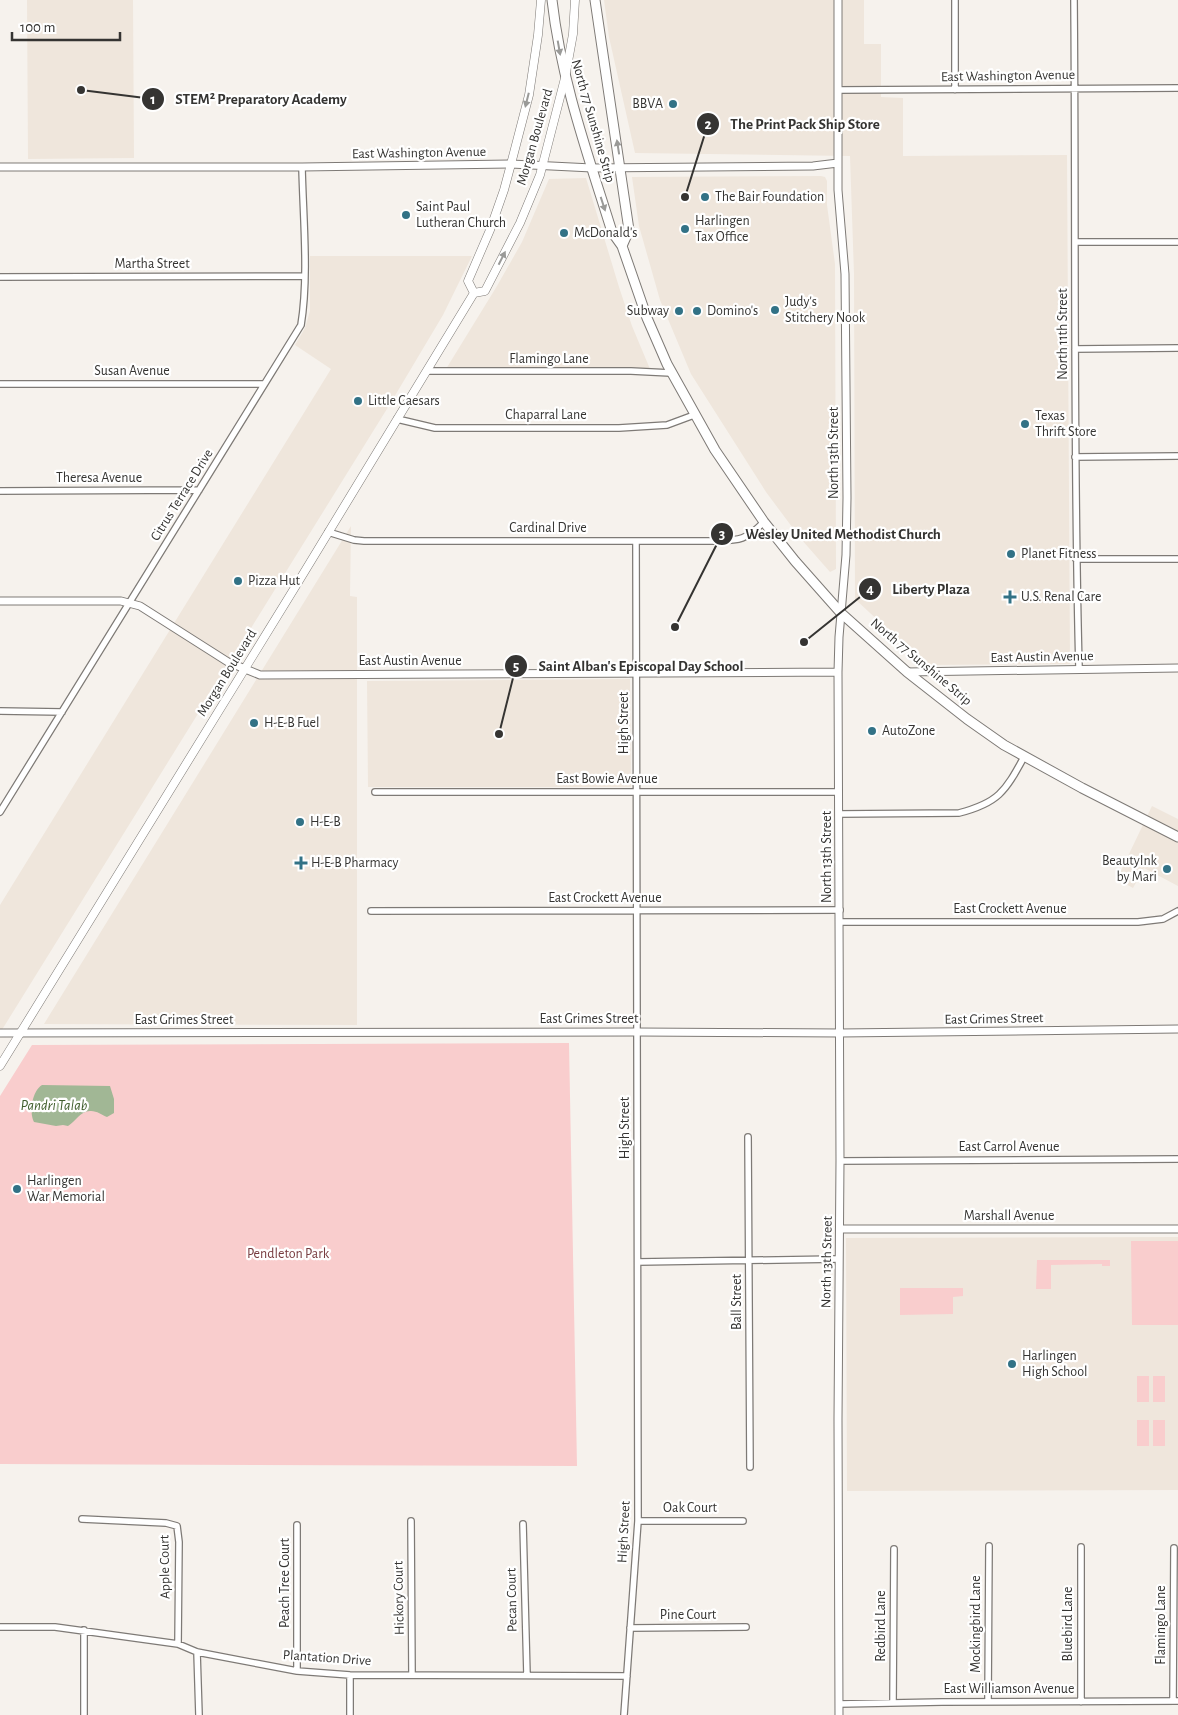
<svg xmlns="http://www.w3.org/2000/svg" width="1178" height="1715" viewBox="0 0 1178 1715" font-family="'Alegreya Sans',sans-serif">
<style>
.built{fill:#efe6dc}
.green{fill:#f9cdcd}
.water{fill:#a1b795}
.lines{fill:none;stroke-linecap:round;stroke-linejoin:round}
.minor-casing{stroke:#7e7a76;stroke-width:8}
.tertiary-casing{stroke:#7e7a76;stroke-width:9}
.secondary-casing{stroke:#7e7a76;stroke-width:9}
.primary-casing{stroke:#7e7a76;stroke-width:11}
.minor{stroke:#fff;stroke-width:5.5}
.tertiary{stroke:#fff;stroke-width:7}
.secondary{stroke:#fff;stroke-width:8}
.primary{stroke:#fff;stroke-width:9}
.oneway{fill:#9a9a98}
.poi-dot{fill:#327286;stroke:#fff;stroke-width:2}
.labels{text-anchor:middle;dominant-baseline:central;stroke-width:4.5;stroke-linejoin:round;paint-order:stroke}
.street-label{font-size:14px;fill:#353432;stroke:#fff}
.poi-label{font-size:14px;fill:#353432;stroke:#fff;text-anchor:start}
.park-label{font-size:14px;fill:#773b3f;stroke:#fff}
.water-label{font-size:15px;font-style:italic;fill:#415f2e;stroke:#fff}
.leader{fill:none;stroke:#353432;stroke-width:2}
.callout-dot{fill:#353432;stroke:#fff;stroke-width:2}
.mark-label{font-size:15px;text-anchor:middle;font-weight:bold;fill:#fff}
.callout-label{font-size:15px;text-anchor:middle;font-weight:bold;fill:#353432;stroke:#fff;stroke-width:4.5;stroke-linejoin:round;paint-order:stroke}
</style>
<rect width="100%" height="100%" fill="#f6f2ed"/>
<path class="built" d="M27,0H133L134,158L28,159Z
M604,0H864V44H881V97L903,98V156L1067,155L1070,664L926,665L855,599L854,274L850,156L635,153L609,37Z
M821,176L825,177L827,181V205L835,264L836,569L830,572L801,539L766,492L691,374L660,300L639,226L632,177Z
M586,178L619,287L632,326L650,369H446L497,286L522,242L549,179Z
M310,256H472L443,315L390,404L0,1033V905L331,369L295,345L305,328L310,311Z
M351,526L350,596L357,597V1025L44,1024Z
M630,679L631,787H368L367,681Z
M1152,806L1178,819V886L1144,868L1133,888L1117,879Z
M1178,1237V1490L847,1491L846,1238Z"/>
<path class="green" d="M569,1043L577,1466L0,1464V1096L32,1045Z
M1131,1241H1178V1325H1132Z
M1037,1260H1110V1266H1102V1264L1051,1265V1289H1036Z
M900,1288H963V1296L953,1297V1314L900,1315Z
M1137,1376H1149V1402H1137Z
M1153,1376H1165V1402H1153Z
M1137,1420H1149V1446H1137Z
M1153,1420H1165V1446H1153Z"/>
<path class="water" d="M42,1085L110,1086L114,1099V1113L107,1117C102,1115 97,1111 91,1111C81,1110 76,1121 68,1126L63,1125L56,1126L34,1122C29,1112 32,1091 42,1085Z"/>
<g class="lines">
<g class="minor-casing">
<path id="minor" d="M955,0V90
M1074,0C1076,223 1073,446 1079,668
M839,90L1178,88
M1076,242H1178
M0,277L304,276
M1075,349L1178,348
M427,371H631L671,373
M0,384H263
M397,419L435,428H619L667,425L694,415
M1075,457L1178,456
M0,491L199,490
M328,532L354,540L364,541H711C738,540 744,542 764,522
M1076,559H1178
M0,711L62,712
M375,792H839
M0,812L301,325C309,276 303,217 302,167
M839,814L959,813C998,803 1005,792 1024,757
M371,911L840,910
M840,922H1138L1163,919L1178,911
M748,1137L750,1467
M840,1161L1178,1159
M638,1262L838,1259
M82,1519L166,1523L177,1526L179,1542L178,1644
M411,1521L412,1674
M638,1521H743
M523,1524L527,1675
M1081,1547V1702
M0,1627H55L178,1644L197,1652L297,1671L350,1675L627,1676
M630,1628L746,1627
M84,1630V1715
M197,1652L199,1715
M297,1671V1525
M1173,1701L1174,1548
M988,1702L989,1546
M893,1703L894,1549
M839,1704L942,1702L1178,1701
M350,1715V1675
M624,1715L638,1521L636,541"/>
</g>
<g class="tertiary-casing">
<path id="tertiary" d="M838,0V190L845,274L847,498L846,555L839,637L838,672L840,1161L838,1419L839,1715
M0,167H302L511,164L592,168L813,166L838,163
M0,601H121L140,606L228,662L260,675L838,672
M907,672L1178,668
M0,1033L637,1032L840,1033L1178,1029
M840,1229H1178"/>
</g>
<g class="secondary-casing">
<path id="secondary" d="M474,293L468,281L490,230L504,190L511,164L529,95L538,35L541,0
M0,1066L297,584L474,293L485,291L520,223L540,175L565,78L573,34L575,0"/>
</g>
<g class="primary-casing">
<path id="primary" d="M552,0C561,80 588,155 612,232L622,246L647,318L667,364L715,450L764,522L795,561L841,613L907,672L967,719L1004,745L1082,788L1178,837
M595,0L629,230L622,246"/>
</g>
<use href="#minor" class="minor"/>
<use href="#tertiary" class="tertiary"/>
<use href="#secondary" class="secondary"/>
<use href="#primary" class="primary"/>
</g>
<defs><path id="oneway-solid" d="M-6-.8H1V-3.2L6.5 0L1 3.2V.8H-6Z" transform="scale(1.25)"/></defs>
<g class="oneway">
<use href="#oneway-solid" transform="translate(559 48) rotate(80)"/>
<use href="#oneway-solid" transform="translate(527 100) rotate(104)"/>
<use href="#oneway-solid" transform="translate(618 147) rotate(-99)"/>
<use href="#oneway-solid" transform="translate(603 204) rotate(72)"/>
<use href="#oneway-solid" transform="translate(502 258) rotate(-63)"/>
</g>
<g class="poi-dot">
<circle cx="673" cy="104" r="5"/>
<circle cx="705" cy="197" r="5"/>
<circle cx="406" cy="215" r="5"/>
<circle cx="685" cy="229" r="5"/>
<circle cx="564" cy="233" r="5"/>
<circle cx="775" cy="310" r="5"/>
<circle cx="679" cy="311" r="5"/>
<circle cx="697" cy="311" r="5"/>
<circle cx="358" cy="401" r="5"/>
<circle cx="1025" cy="424" r="5"/>
<circle cx="1011" cy="554" r="5"/>
<circle cx="238" cy="581" r="5"/>
<path d="M1007.5 589.5h5v5h5v5h-5v5h-5v-5h-5v-5h5z"/>
<circle cx="254" cy="723" r="5"/>
<circle cx="872" cy="731" r="5"/>
<circle cx="300" cy="822" r="5"/>
<path d="M298.5 855.5h5v5h5v5h-5v5h-5v-5h-5v-5h5z"/>
<circle cx="1167" cy="869" r="5"/>
<circle cx="17" cy="1189" r="5"/>
<circle cx="1012" cy="1364" r="5"/>
</g>
<g class="labels">
<g class="street-label">
<text transform="translate(1008 76) rotate(-1)">East Washington Avenue</text>
<text transform="translate(593 121) rotate(74)">North 77 Sunshine Strip</text>
<text transform="translate(535 137) rotate(-74)">Morgan Boulevard</text>
<text transform="translate(419 153) rotate(-1)">East Washington Avenue</text>
<text x="152" y="264">Martha Street</text>
<text transform="translate(1063 334) rotate(-90)">North 11th Street</text>
<text x="549" y="359">Flamingo Lane</text>
<text x="132" y="371">Susan Avenue</text>
<text x="546" y="415">Chaparral Lane</text>
<text transform="translate(834 453) rotate(-90)">North 13th Street</text>
<text x="99" y="478">Theresa Avenue</text>
<text transform="translate(182 495) rotate(-58)">Citrus Terrace Drive</text>
<text x="548" y="528">Cardinal Drive</text>
<text transform="translate(1042 657) rotate(-1)">East Austin Avenue</text>
<text x="410" y="661">East Austin Avenue</text>
<text transform="translate(921 662) rotate(40)">North 77 Sunshine Strip</text>
<text transform="translate(227 673) rotate(-58)">Morgan Boulevard</text>
<text transform="translate(624 723) rotate(-90)">High Street</text>
<text x="607" y="779">East Bowie Avenue</text>
<text transform="translate(827 857) rotate(-90)">North 13th Street</text>
<text x="605" y="898">East Crockett Avenue</text>
<text x="1010" y="909">East Crockett Avenue</text>
<text x="589" y="1019">East Grimes Street</text>
<text transform="translate(994 1019) rotate(-1)">East Grimes Street</text>
<text x="184" y="1020">East Grimes Street</text>
<text transform="translate(625 1128) rotate(-90)">High Street</text>
<text x="1009" y="1147">East Carrol Avenue</text>
<text x="1009" y="1216">Marshall Avenue</text>
<text transform="translate(827 1262) rotate(-89)">North 13th Street</text>
<text transform="translate(737 1302) rotate(-90)">Ball Street</text>
<text x="690" y="1508">Oak Court</text>
<text transform="translate(624 1532) rotate(-87)">High Street</text>
<text transform="translate(165 1567) rotate(-91)">Apple Court</text>
<text transform="translate(285 1583) rotate(-90)">Peach Tree Court</text>
<text transform="translate(399 1598) rotate(-91)">Hickory Court</text>
<text transform="translate(512 1600) rotate(-91)">Pecan Court</text>
<text x="688" y="1615">Pine Court</text>
<text transform="translate(976 1624) rotate(-90)">Mockingbird Lane</text>
<text transform="translate(1068 1624) rotate(-90)">Bluebird Lane</text>
<text transform="translate(1161 1625) rotate(-90)">Flamingo Lane</text>
<text transform="translate(881 1626) rotate(-90)">Redbird Lane</text>
<text transform="translate(327 1658) rotate(4)">Plantation Drive</text>
<text x="1009" y="1689">East Williamson Avenue</text>
</g>
<g class="poi-label">
<text x="663" y="104" text-anchor="end">BBVA</text>
<text x="715" y="197">The Bair Foundation</text>
<text x="416" y="207">Saint Paul<tspan x="416" dy="16">Lutheran Church</tspan></text>
<text x="695" y="221">Harlingen<tspan x="695" dy="16">Tax Office</tspan></text>
<text x="574" y="233">McDonald's</text>
<text x="785" y="302">Judy's<tspan x="785" dy="16">Stitchery Nook</tspan></text>
<text x="669" y="311" text-anchor="end">Subway</text>
<text x="707" y="311">Domino's</text>
<text x="368" y="401">Little Caesars</text>
<text x="1035" y="416">Texas<tspan x="1035" dy="16">Thrift Store</tspan></text>
<text x="1021" y="554">Planet Fitness</text>
<text x="248" y="581">Pizza Hut</text>
<text x="1021" y="597">U.S. Renal Care</text>
<text x="264" y="723">H-E-B Fuel</text>
<text x="882" y="731">AutoZone</text>
<text x="310" y="822">H-E-B</text>
<text x="1157" y="861" text-anchor="end">BeautyInk<tspan x="1157" dy="16">by Mari</tspan></text>
<text x="311" y="863">H-E-B Pharmacy</text>
<text x="27" y="1181">Harlingen<tspan x="27" dy="16">War Memorial</tspan></text>
<text x="1022" y="1356">Harlingen<tspan x="1022" dy="16">High School</tspan></text>
</g>
<g class="park-label">
<text x="288" y="1254">Pendleton Park</text>
</g>
<g class="water-label">
<text x="54" y="1105">Pandri Talab</text>
</g>
</g>
<path class="leader" d="M81 90L153 99M685 197L708 124M675 627L722 534M804 642L870 589M499 734L516 666"/>
<g class="callout-dot">
<circle cx="81" cy="90" r="5"/>
<circle cx="685" cy="197" r="5"/>
<circle cx="675" cy="627" r="5"/>
<circle cx="804" cy="642" r="5"/>
<circle cx="499" cy="734" r="5"/>
<circle cx="153" cy="99" r="12"/>
<circle cx="708" cy="124" r="12"/>
<circle cx="722" cy="534" r="12"/>
<circle cx="870" cy="589" r="12"/>
<circle cx="516" cy="666" r="12"/>
</g>
<g class="mark-label">
<text x="153" y="104">1</text>
<text x="708" y="129">2</text>
<text x="722" y="539">3</text>
<text x="870" y="594">4</text>
<text x="516" y="671">5</text>
</g>
<g class="callout-label">
<text x="261" y="104">STEM² Preparatory Academy</text>
<text x="805" y="129">The Print Pack Ship Store</text>
<text x="843" y="539">Wesley United Methodist Church</text>
<text x="931" y="594">Liberty Plaza</text>
<text x="641" y="671">Saint Alban's Episcopal Day School</text>
</g>
<path d="M12 32v8h108v-8" fill="none" stroke="#353432" stroke-width="2.5"/>
<text x="20" y="32" font-size="15" fill="#353432" stroke="#ffffff" stroke-width="4" paint-order="stroke">100 m</text>
</svg>
